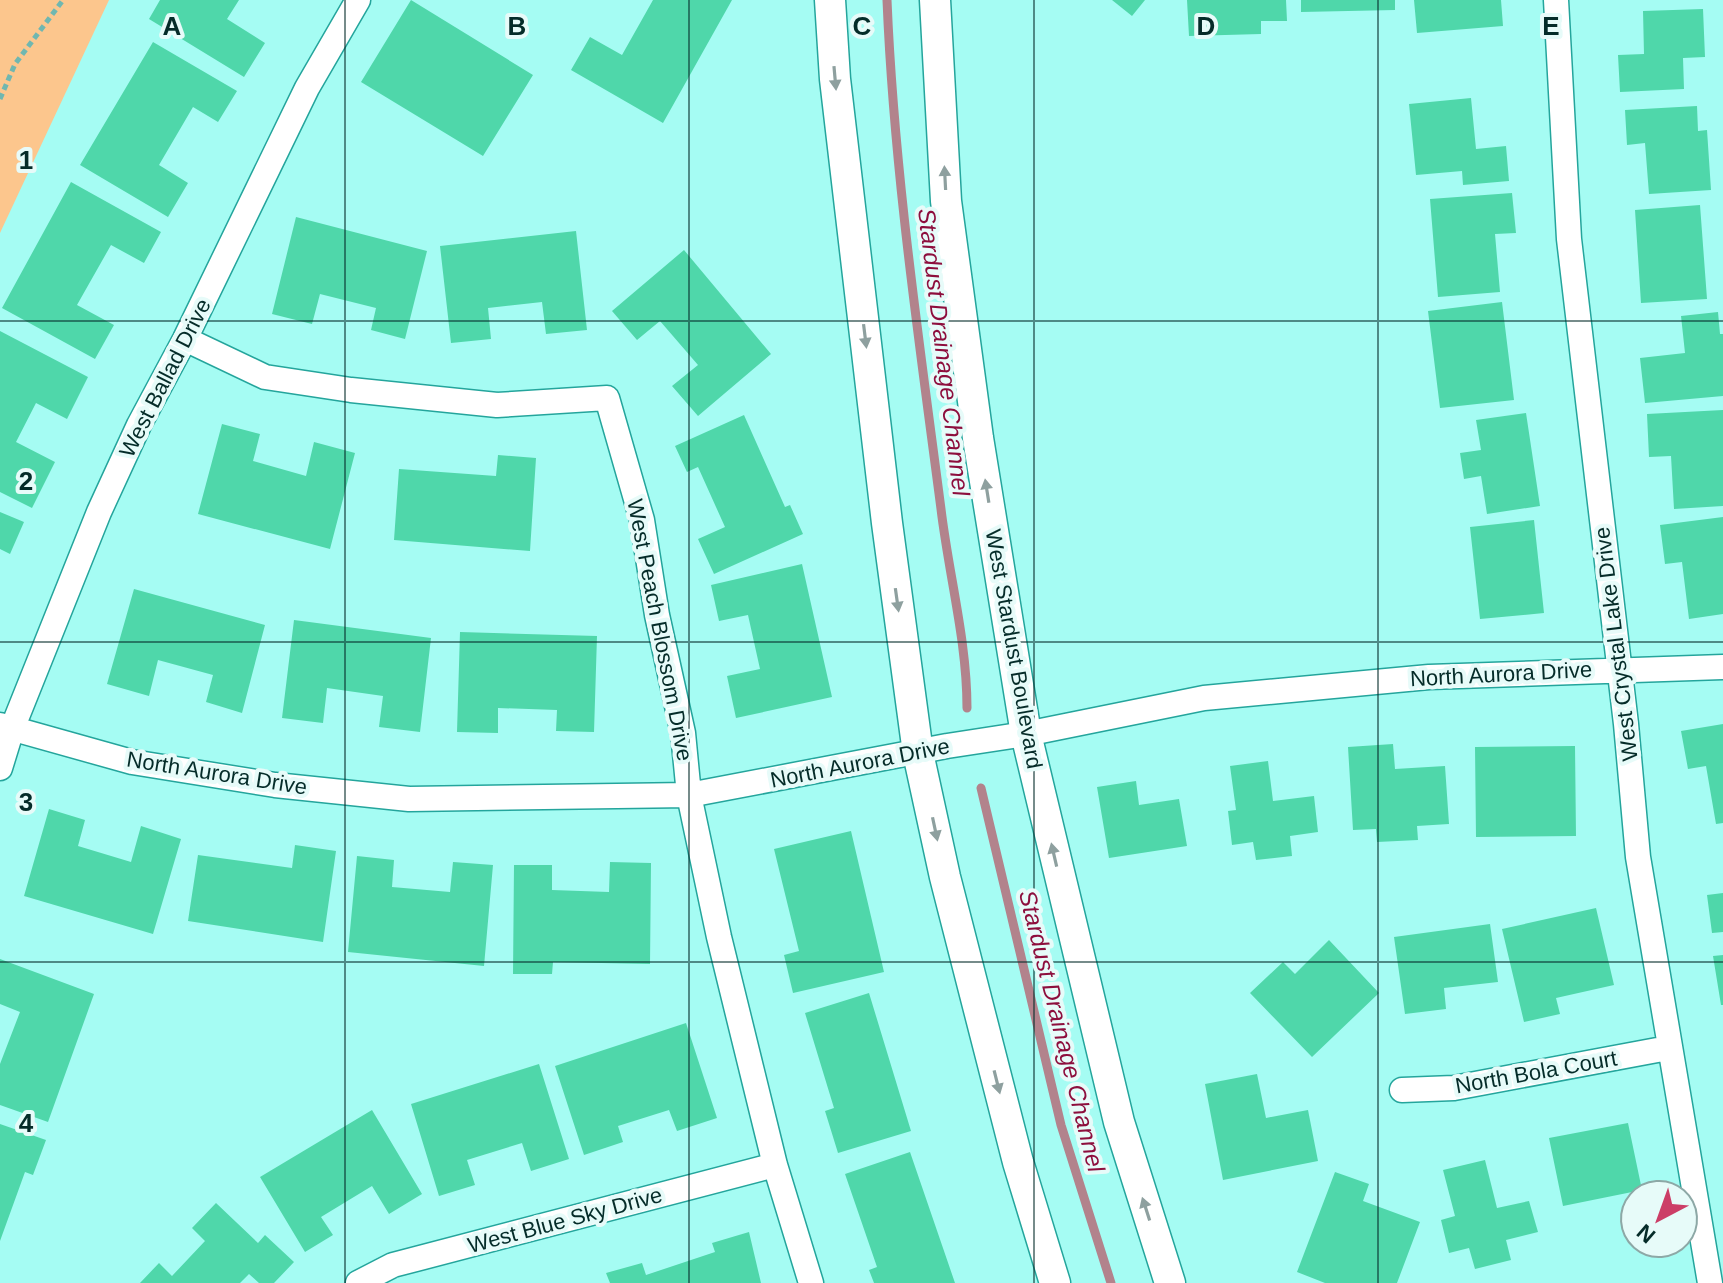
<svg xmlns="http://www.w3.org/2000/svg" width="1723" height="1283" viewBox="0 0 1723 1283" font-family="Arial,sans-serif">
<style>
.green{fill:#fcc68d}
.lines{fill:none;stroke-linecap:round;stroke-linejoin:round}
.stream{stroke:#b2838c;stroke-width:9}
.building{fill:#4fd7aa}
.minor-casing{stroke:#24a59c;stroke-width:27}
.tertiary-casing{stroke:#24a59c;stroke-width:33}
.path{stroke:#70b7b0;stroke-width:5;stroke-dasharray:6 4;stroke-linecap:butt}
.minor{stroke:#fff;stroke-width:24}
.tertiary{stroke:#fff;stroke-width:30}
.oneway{fill:#8ea09f}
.grid{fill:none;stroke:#052c29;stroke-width:2;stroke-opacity:0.55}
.labels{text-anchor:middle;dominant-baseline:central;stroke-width:8;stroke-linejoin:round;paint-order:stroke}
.street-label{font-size:22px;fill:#052c29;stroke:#e7fbf9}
.water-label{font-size:24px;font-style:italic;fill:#8d0e3d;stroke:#e7fbf9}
.grid-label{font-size:26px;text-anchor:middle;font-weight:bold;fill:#052c29;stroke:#e7fbf9;stroke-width:8;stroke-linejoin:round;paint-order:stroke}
</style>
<rect width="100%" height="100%" fill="#a5fcf3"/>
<path class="green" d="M0,0H109L0,233Z"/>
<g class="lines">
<path class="stream" d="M887,0C894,170 919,340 941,509C949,576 967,641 967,708
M981,788L1061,1125L1111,1283"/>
</g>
<path class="building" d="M160,0H239L227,19L265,43L244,77L149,19Z
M411,0L533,75L483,156L361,82Z
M653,0H732L663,123L571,70L590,37L622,55Z
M1112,0H1145L1132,16Z
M1187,0H1286L1287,21H1261V34L1189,36Z
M1301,0H1395V10L1301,12Z
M1414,0H1501L1503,26L1417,33Z
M1703,9L1705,57L1683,58L1684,89L1620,92L1618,55L1644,54L1643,11Z
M153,42L237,91L218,122L193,107L159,165L188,183L168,217L80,165Z
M1471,98L1476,149L1506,146L1509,181L1463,185L1462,171L1416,175L1409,104Z
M1697,106L1698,131L1707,130L1711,190L1649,194L1645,143L1627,145L1625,110Z
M71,182L161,232L144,263L111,245L77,305L114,325L95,359L2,308Z
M1512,193L1516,233L1495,234L1500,292L1438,297L1430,199Z
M1700,205L1707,299L1641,303L1635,210Z
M296,217L427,251L405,339L371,330L376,308L320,294L312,324L272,314Z
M576,231L587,330L546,334L542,302L488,308L491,339L451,343L440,246Z
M684,250L771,354L698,416L672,386L698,365L660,321L637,340L612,311Z
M1502,302L1514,400L1440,408L1428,311Z
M1718,312L1720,334H1723V396L1645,403L1640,358L1685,353L1681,316Z
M0,331L88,377L67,419L36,403L16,442L55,462L32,508L0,492Z
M1723,410V506L1674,509L1671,456L1649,457L1647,414Z
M1526,413L1540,506L1487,514L1481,476L1464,479L1460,453L1481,450L1476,420Z
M744,415L785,507L790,505L803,534L714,574L698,539L725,527L698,467L687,472L675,446Z
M222,424L260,434L253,461L306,476L314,442L355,453L330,549L198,514Z
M498,455L536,458L530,551L394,540L399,469L496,476Z
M0,512L24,522L10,554L0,549Z
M1723,517V614L1689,619L1682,562L1665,564L1660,525Z
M1534,520L1544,613L1480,619L1470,527Z
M802,564L832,697L736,718L727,676L760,669L748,615L719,621L711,585Z
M134,589L265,625L242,713L206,702L213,675L158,660L149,696L107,684Z
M294,620L431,638L420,732L379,727L383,696L327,688L323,723L282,718Z
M460,632L597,636L594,732L556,731L557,710L498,708V733L457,732Z
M1723,724V823L1716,824L1706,766L1688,769L1681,731Z
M1393,744L1395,769L1445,766L1449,824L1417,826L1418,840L1377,842L1376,829L1353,830L1348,747Z
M1575,746L1576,836L1476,837L1475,747Z
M1268,761L1273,801L1314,796L1318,832L1290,836L1292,856L1256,860L1253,842L1232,845L1228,811L1236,810L1230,766Z
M1136,781L1139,805L1179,799L1187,846L1109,858L1097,787Z
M49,809L85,820L78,846L131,862L141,826L181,839L153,934L24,896Z
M851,831L884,972L793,993L784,955L799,951L774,849Z
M295,845L336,851L323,942L188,921L198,855L292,868Z
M357,856L394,860L392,887L450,892L453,862L493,865L484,966L348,952Z
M610,862L651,863L650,964L553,962L552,974H513L514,865H552V890L609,892Z
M1723,893V932L1712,933L1707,895Z
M1596,908L1614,985L1556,998L1560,1014L1524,1022L1502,929Z
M1490,924L1498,982L1444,988L1446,1009L1405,1014L1394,937Z
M1329,940L1379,993L1312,1057L1250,993L1283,962L1295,974Z
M1723,955V1005H1721L1713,956Z
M0,959L94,994L48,1122L0,1105V1064L20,1012L0,1004Z
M869,993L911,1131L838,1153L825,1111L834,1108L805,1013Z
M686,1023L717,1118L677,1131L669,1110L618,1126L623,1142L584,1155L555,1066Z
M539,1064L569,1159L531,1171L522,1143L467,1160L475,1185L439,1196L411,1104Z
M1257,1074L1266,1118L1308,1110L1318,1161L1223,1180L1205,1084Z
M372,1110L422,1194L389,1214L372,1186L321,1217L333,1235L305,1252L260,1177Z
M1628,1123L1642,1190L1563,1206L1549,1138Z
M0,1124L46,1140L33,1175L25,1172L0,1241Z
M910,1152L955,1283H874L869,1270L877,1267L845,1174Z
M1485,1160L1497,1208L1529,1201L1538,1232L1506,1240L1511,1260L1475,1269L1469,1248L1449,1253L1441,1220L1455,1216L1443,1170Z
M1335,1172L1369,1184L1363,1201L1420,1222L1397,1283H1325L1297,1272Z
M216,1203L258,1243L265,1235L294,1262L274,1283H259L249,1274L240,1283H140L159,1263L172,1276L205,1241L192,1228Z
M749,1232L761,1283H610L606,1273L642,1263L646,1275L715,1252L712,1243Z"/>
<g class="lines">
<g class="minor-casing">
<path id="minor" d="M1556,0L1569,239L1626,724L1638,857L1710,1283
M185,339L265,377L351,390L497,405L607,398L642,520L657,615L683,733L689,795L719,937L775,1165L811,1283
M0,725L132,762L275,785L409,799L689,795L947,746L1026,734L1204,698L1429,677L1723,667
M0,768L12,729L99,512L139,425L185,339L307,88L358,0
M1402,1090L1454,1088L1668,1048
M358,1283L393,1265L775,1165"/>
</g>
<g class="tertiary-casing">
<path id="tertiary" d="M830,0L835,79L887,523L918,753L945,877L1018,1162L1055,1283
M935,0L946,201L978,438L1026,734L1119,1122L1170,1283"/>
</g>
<path class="path" d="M0,99L15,64L63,0"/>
<use href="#minor" class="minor"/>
<use href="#tertiary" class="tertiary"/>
</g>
<defs><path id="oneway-solid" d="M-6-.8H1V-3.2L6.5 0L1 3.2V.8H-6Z" transform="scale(2)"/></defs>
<g class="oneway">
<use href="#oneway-solid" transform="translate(835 78) rotate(85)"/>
<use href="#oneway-solid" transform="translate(945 178) rotate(-93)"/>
<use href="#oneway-solid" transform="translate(865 336) rotate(83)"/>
<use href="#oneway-solid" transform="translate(987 491) rotate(-99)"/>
<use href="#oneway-solid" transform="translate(897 600) rotate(82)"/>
<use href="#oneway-solid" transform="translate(935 829) rotate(78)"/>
<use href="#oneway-solid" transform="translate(1054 855) rotate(-103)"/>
<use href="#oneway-solid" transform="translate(997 1082) rotate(76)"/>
<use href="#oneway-solid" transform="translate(1146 1209) rotate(-108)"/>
</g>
<path class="grid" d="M345,0V1283M689,0V1283M1034,0V1283M1378,0V1283M0,321H1723M0,642H1723M0,962H1723"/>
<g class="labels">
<g class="street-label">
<text transform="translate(165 378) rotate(-63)">West Ballad Drive</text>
<text transform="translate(660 630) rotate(79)">West Peach Blossom Drive</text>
<text transform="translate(1616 644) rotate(-97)">West Crystal Lake Drive</text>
<text transform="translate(1014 649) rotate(80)">West Stardust Boulevard</text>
<text transform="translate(1501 674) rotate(-3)">North Aurora Drive</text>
<text transform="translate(860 763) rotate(-11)">North Aurora Drive</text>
<text transform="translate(217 773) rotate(9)">North Aurora Drive</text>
<text transform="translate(1536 1072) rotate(-10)">North Bola Court</text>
<text transform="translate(565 1220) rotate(-15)">West Blue Sky Drive</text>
</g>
<g class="water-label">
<text transform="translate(944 352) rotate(83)">Stardust Drainage Channel</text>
<text transform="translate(1062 1031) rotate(76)">Stardust Drainage Channel</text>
</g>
</g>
<g class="grid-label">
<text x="172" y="35">A</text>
<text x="517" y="35">B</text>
<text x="862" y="35">C</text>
<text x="1206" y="35">D</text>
<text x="1551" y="35">E</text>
<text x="26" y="169">1</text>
<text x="26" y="490">2</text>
<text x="26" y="811">3</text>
<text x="26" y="1132">4</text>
</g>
<g transform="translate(1659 1219) rotate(221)"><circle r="38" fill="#e7fbf9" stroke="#8da8a6" stroke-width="2"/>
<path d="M0-6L14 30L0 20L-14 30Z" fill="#cc3e67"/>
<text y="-12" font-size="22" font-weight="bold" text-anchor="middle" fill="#052c29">N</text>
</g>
</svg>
